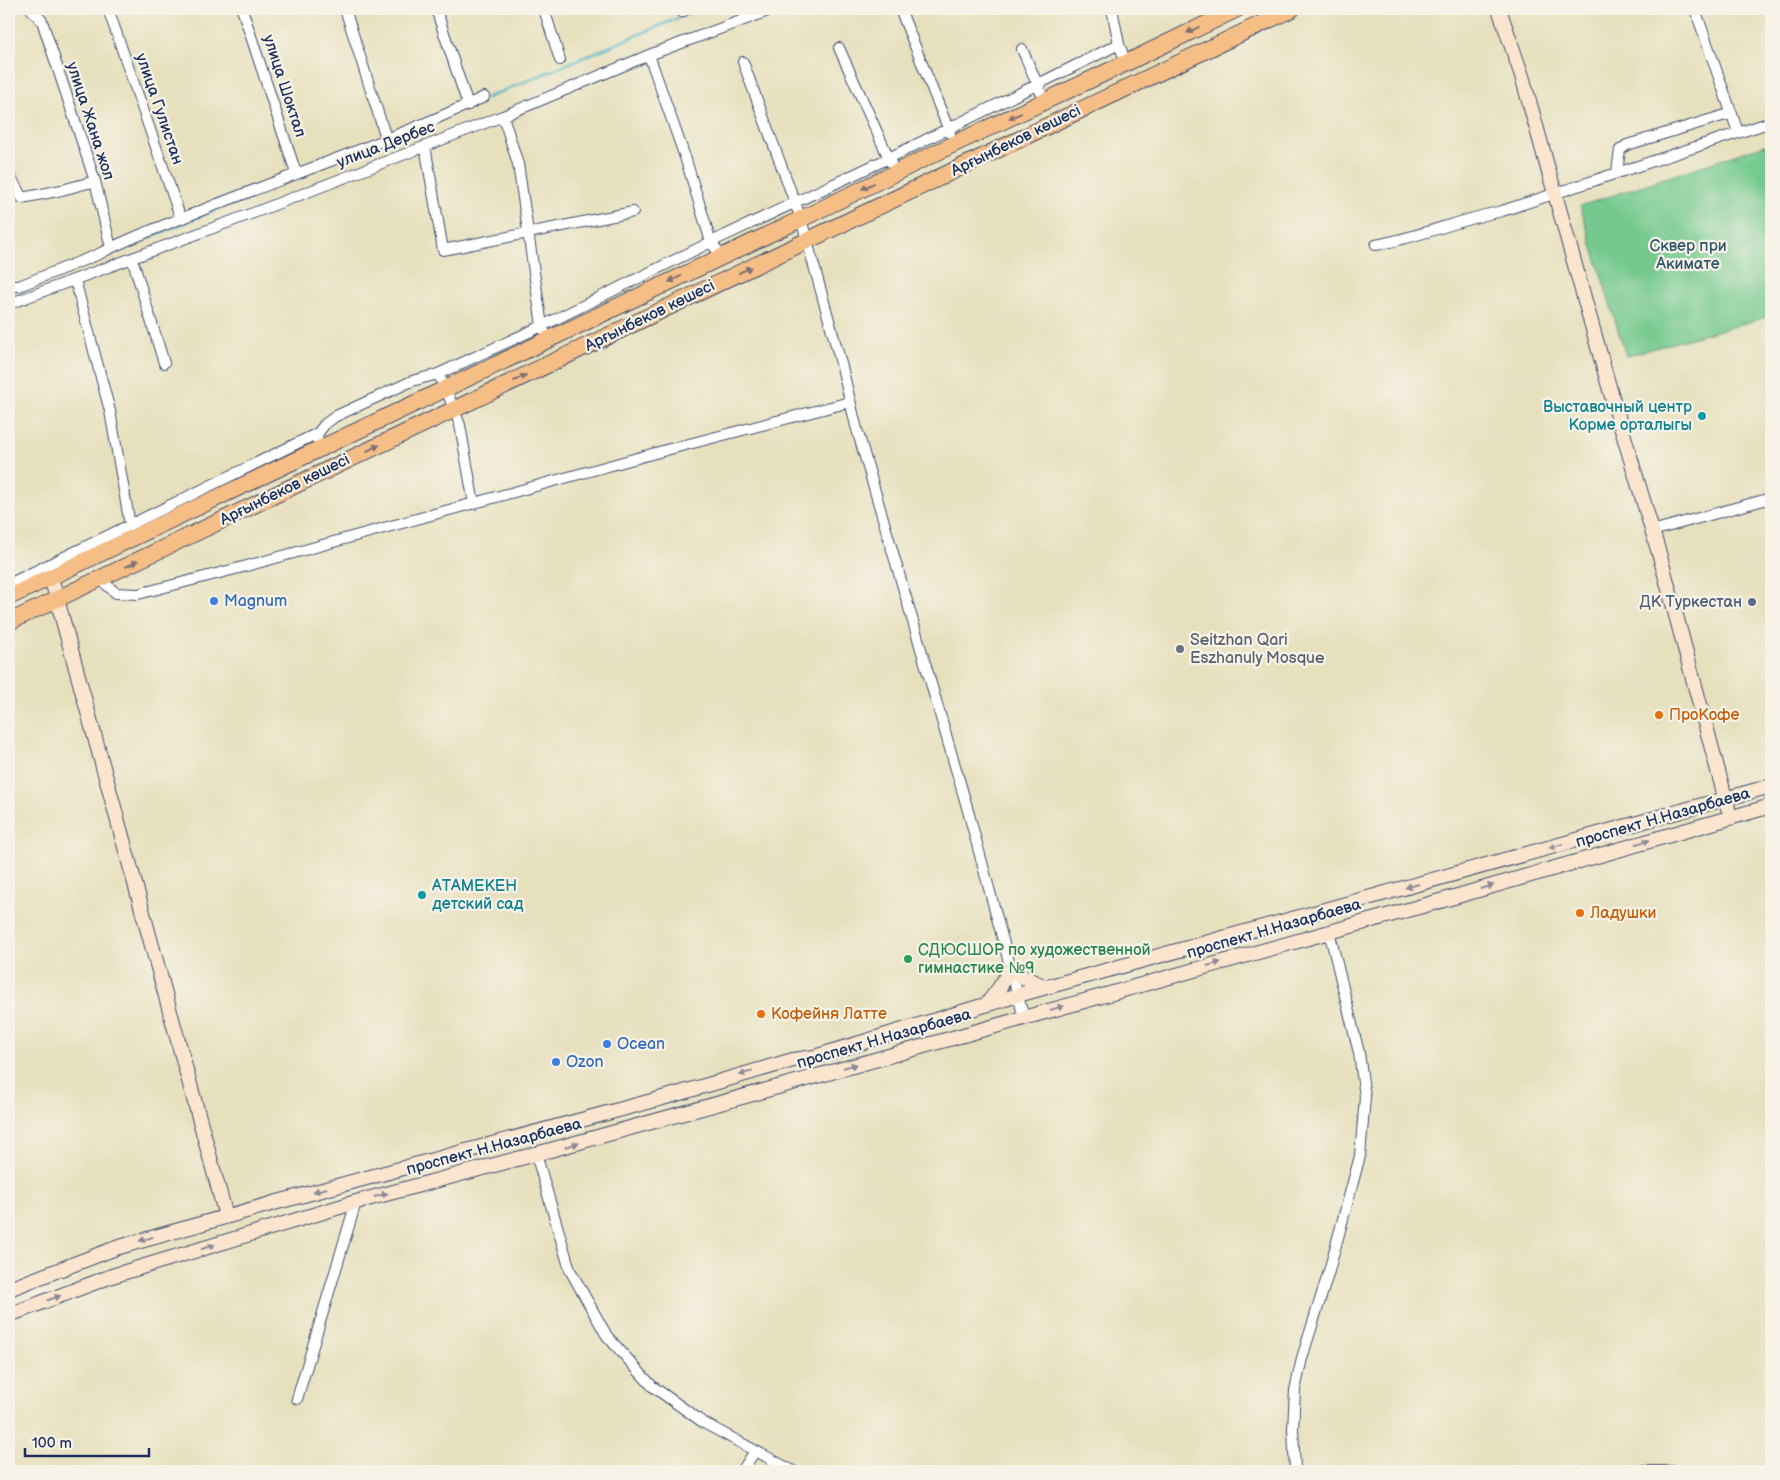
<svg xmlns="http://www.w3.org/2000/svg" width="1780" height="1480" viewBox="0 0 1780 1480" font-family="'Balsamiq Sans',sans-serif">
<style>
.green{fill:#74c98e;stroke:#487c76}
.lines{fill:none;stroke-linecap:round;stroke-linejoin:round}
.stream{stroke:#45b1c2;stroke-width:2.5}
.street-casing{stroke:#3a4a6c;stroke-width:12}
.secondary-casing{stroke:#3a4a6c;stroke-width:16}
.primary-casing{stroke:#3a4a6c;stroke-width:18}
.street{stroke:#fff;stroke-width:10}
.secondary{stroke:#fbe5cf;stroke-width:14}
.primary{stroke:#f6be87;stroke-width:16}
.oneway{fill:#7e6f70}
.oneway2{fill:#8b8a96}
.culture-dot{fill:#0f9aa8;stroke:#f7f3e8;stroke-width:2}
.shop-dot{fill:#3f7fe0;stroke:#f7f3e8;stroke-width:2}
.service-dot{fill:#5c6f8a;stroke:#f7f3e8;stroke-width:2}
.worship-dot{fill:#6b7280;stroke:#f7f3e8;stroke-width:2}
.food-dot{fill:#e8710a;stroke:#f7f3e8;stroke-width:2}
.leisure-dot{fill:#2e9e5b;stroke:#f7f3e8;stroke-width:2}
.labels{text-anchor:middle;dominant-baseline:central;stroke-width:4.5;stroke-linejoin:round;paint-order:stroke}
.street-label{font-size:16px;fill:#1b2f5e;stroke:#f7f3e8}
.park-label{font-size:16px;fill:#31566a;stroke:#f7f3e8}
.culture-label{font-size:16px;fill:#0d838f;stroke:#f7f3e8;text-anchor:end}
.shop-label{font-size:16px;fill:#366cbe;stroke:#f7f3e8;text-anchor:start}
.service-label{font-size:16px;fill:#4e5e75;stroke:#f7f3e8;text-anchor:end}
.worship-label{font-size:16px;fill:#5b616d;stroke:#f7f3e8;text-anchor:start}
.food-label{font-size:16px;fill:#c56008;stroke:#f7f3e8;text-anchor:start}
.leisure-label{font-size:16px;fill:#27864d;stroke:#f7f3e8;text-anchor:start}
</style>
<rect width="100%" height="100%" fill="#f7f3e8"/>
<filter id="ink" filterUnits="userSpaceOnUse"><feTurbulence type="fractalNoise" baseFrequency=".02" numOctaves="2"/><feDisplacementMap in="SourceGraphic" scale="10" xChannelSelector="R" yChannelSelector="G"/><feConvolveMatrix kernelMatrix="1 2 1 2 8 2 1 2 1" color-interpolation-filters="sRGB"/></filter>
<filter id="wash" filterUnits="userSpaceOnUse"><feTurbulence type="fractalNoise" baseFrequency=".0096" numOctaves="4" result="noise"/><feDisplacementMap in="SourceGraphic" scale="20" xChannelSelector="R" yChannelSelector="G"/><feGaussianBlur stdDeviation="1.12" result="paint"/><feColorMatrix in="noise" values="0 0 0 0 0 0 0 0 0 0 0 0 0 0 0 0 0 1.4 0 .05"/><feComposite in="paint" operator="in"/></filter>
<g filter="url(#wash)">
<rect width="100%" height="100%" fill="#e7e0bd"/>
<path class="green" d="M1771,143V316L1626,356L1580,206Z"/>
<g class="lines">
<path class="stream" d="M486,98L700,9
M105,256L220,208
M14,294L61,275"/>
</g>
</g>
<g filter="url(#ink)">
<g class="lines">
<g class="street-casing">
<path id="street" d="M31,9L42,21L95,181L111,248
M108,9L181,219
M242,9L296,173
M345,9L386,138
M436,9L468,105
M544,9L560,60
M681,9L682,12
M900,9L950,133
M1112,9L1119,44L1126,63
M1695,9L1738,132
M839,48L891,163
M1022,49L1045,102
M649,55L686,160L711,242L722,257
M743,62L801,219L842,367L856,426L967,807L1024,1018
M503,116L518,164L542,326L544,330
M425,146L443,250L633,212
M1617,172L1620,150L1627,145L1732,113
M9,174L22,198L62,190L95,181
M1376,245C1419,237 1459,220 1502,211L1771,122
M132,258L164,363
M75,280L110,411L130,525
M9,286H19L99,254C136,234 177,221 215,205C305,170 397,138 484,97
M9,304L256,212L503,116L649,55L773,9
M438,374L542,326L711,242L889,158L1119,44
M317,439L318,433L325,424L336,416L412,381L438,374L446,389L460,425L474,504
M1652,531L1771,498
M100,579L116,593L138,594L243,567L666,450L850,402
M9,584L318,433
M536,1154L570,1270L607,1336L652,1386L704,1423L793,1471
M297,1399L356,1202
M742,1471L755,1451
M1295,1471L1293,1429L1295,1390L1302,1358L1329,1271L1360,1156L1365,1097L1359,1053L1329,931
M1587,1471H1695"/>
</g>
<g class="secondary-casing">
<path id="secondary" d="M1499,9L1522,76L1608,383L1661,560L1728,808
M51,577L226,1216
M987,1004L1000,987L1011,968L1020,976L1046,987
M9,1289L116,1248L274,1203L670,1096L793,1060L814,1057L1018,995L1771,786
M9,1315L112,1276L356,1202L536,1154L803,1080L1440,901L1771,806"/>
</g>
<g class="primary-casing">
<path id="primary" d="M9,597L801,219L954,144L1126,63L1237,9
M9,622L1292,9"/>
</g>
<use href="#street" class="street"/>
<use href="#secondary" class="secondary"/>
<use href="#primary" class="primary"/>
</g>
<defs><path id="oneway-solid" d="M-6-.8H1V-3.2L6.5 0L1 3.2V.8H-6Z" transform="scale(1.25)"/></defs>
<g class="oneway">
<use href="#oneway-solid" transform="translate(1193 30) rotate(154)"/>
<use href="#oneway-solid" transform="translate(1015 116) rotate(155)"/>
<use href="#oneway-solid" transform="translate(868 186) rotate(154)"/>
<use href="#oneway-solid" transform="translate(745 270) rotate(-26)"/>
<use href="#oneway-solid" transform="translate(675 279) rotate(154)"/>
<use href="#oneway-solid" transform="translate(520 378) rotate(-26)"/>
<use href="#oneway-solid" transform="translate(373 448) rotate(-26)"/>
<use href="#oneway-solid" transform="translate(132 564) rotate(-25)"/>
</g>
<g class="oneway2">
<use href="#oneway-solid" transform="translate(1643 842) rotate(-16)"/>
<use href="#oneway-solid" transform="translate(1556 846) rotate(164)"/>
<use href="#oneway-solid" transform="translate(1412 886) rotate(165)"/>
<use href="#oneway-solid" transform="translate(1487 887) rotate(-16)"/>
<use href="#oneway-solid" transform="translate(1214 964) rotate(-16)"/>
<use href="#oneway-solid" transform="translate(1057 1008) rotate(-16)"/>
<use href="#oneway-solid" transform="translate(850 1066) rotate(-16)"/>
<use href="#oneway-solid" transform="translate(746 1073) rotate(164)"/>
<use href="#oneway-solid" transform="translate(572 1145) rotate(-16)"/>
<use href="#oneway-solid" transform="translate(320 1190) rotate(165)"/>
<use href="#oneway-solid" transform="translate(381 1195) rotate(-15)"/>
<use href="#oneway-solid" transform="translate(146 1239) rotate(164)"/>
<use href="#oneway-solid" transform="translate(208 1247) rotate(-17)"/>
<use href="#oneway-solid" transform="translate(54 1298) rotate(-19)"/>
</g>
</g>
<g class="culture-dot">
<circle cx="1702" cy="416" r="5"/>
<circle cx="422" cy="895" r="5"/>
</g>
<g class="shop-dot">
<circle cx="214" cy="601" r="5"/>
<circle cx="607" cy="1044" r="5"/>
<circle cx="556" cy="1062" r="5"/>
</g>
<circle class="service-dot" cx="1752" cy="602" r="5"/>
<circle class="worship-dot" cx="1180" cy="649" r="5"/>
<g class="food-dot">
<circle cx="1659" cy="715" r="5"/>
<circle cx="1580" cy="913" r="5"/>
<circle cx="761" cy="1014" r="5"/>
</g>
<circle class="leisure-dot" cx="908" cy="959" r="5"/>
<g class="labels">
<g class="street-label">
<text transform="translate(284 86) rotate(72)">улица Шоктал</text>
<text transform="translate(159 109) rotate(71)">улица Гулистан</text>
<text transform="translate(90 121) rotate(72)">улица Жана жол</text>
<text transform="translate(1016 141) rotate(-26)">Арғынбеков көшесі</text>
<text transform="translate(386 145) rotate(-21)">улица Дербес</text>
<text transform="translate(650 316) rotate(-26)">Арғынбеков көшесі</text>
<text transform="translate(285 490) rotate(-26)">Арғынбеков көшесі</text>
<text transform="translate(1663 818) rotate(-16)">проспект Н.Назарбаева</text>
<text transform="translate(1274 929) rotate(-16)">проспект Н.Назарбаева</text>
<text transform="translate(884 1039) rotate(-16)">проспект Н.Назарбаева</text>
<text transform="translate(494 1147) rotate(-15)">проспект Н.Назарбаева</text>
</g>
<g class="park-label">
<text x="1688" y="246">Сквер при<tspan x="1688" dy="18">Акимате</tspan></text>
</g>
<g class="culture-label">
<text x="1692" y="407">Выставочный центр<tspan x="1692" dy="18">Корме орталыгы</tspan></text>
<text x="432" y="886" text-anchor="start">АТАМЕКЕН<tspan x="432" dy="18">детский сад</tspan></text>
</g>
<g class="shop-label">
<text x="224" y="601">Magnum</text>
<text x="617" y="1044">Ocean</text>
<text x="566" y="1062">Ozon</text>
</g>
<g class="service-label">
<text x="1742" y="602">ДК Туркестан</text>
</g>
<g class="worship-label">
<text x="1190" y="640">Seitzhan Qari<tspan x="1190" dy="18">Eszhanuly Mosque</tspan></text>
</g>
<g class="food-label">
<text x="1669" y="715">ПроКофе</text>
<text x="1590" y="913">Ладушки</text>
<text x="771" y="1014">Кофейня Латте</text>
</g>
<g class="leisure-label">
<text x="918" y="950">СДЮСШОР по художественной<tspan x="918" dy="18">гимнастике №9</tspan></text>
</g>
</g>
<rect width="1780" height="1480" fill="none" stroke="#f7f3e8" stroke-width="30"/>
<path d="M25 1448v8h124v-8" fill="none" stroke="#1b2f5e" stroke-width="2.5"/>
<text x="32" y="1448" font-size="15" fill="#1b2f5e" stroke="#f7f3e8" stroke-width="4" paint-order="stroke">100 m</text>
</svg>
